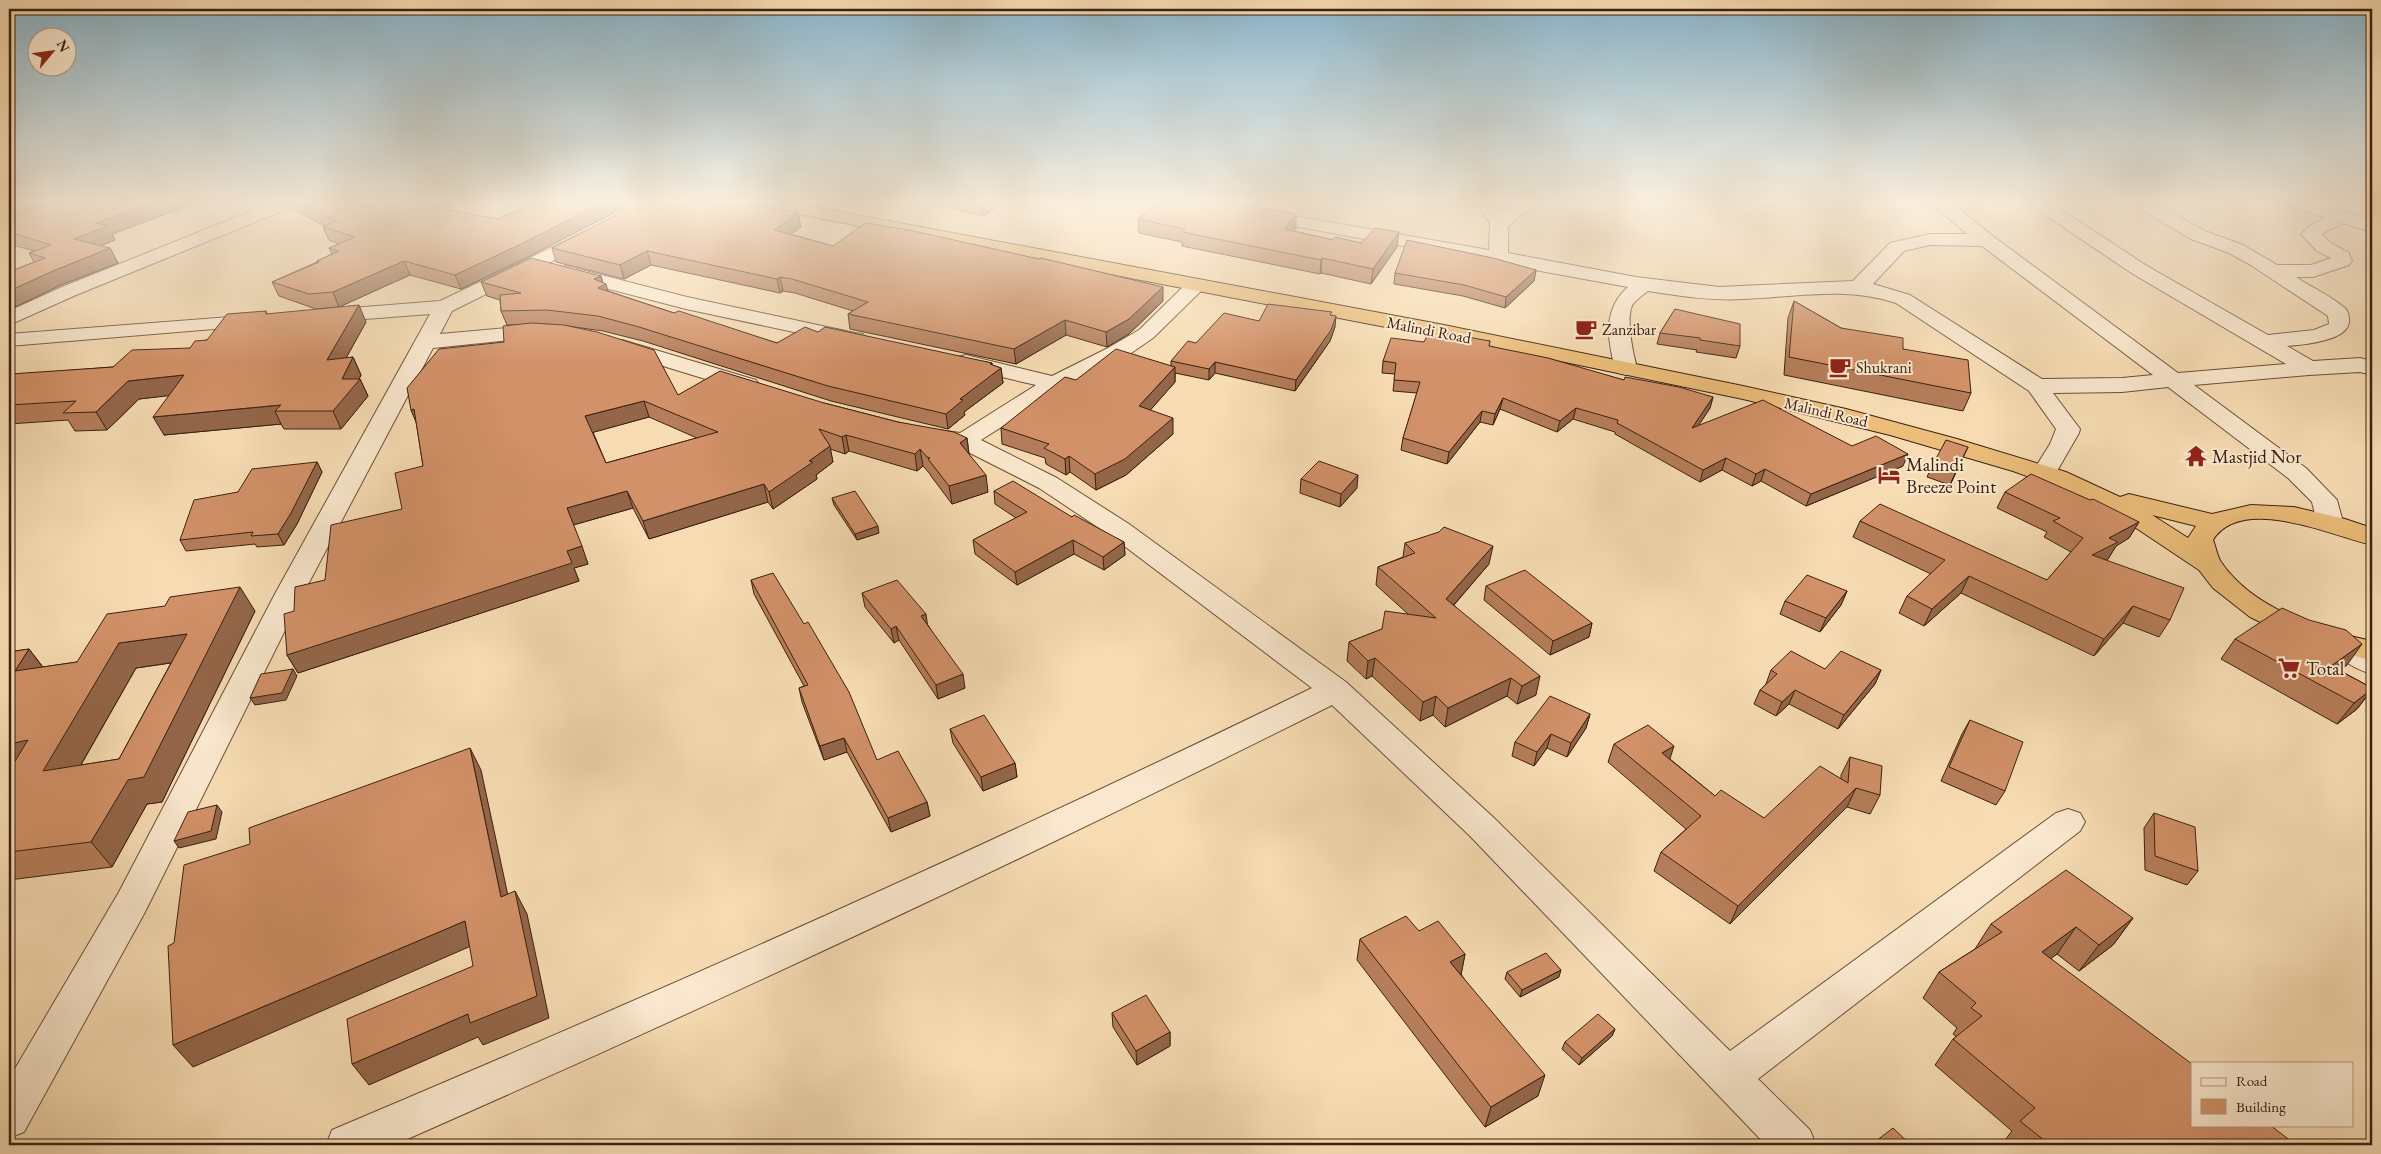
<svg xmlns="http://www.w3.org/2000/svg" width="2381" height="1154" viewBox="0 0 2381 1154" font-family="'EB Garamond',serif">
<style>
.lines{fill:none;stroke-linecap:round;stroke-linejoin:round}
.minor-casing{stroke:#6b4f3a;stroke-width:2}
.highway-casing{stroke:#3c2011;stroke-width:2}
.minor{fill:#fae8ce;fill-rule:evenodd}
.highway{fill:#ecbe7a;fill-rule:evenodd}
.wall{fill:#b57d59;stroke:#3c2011;fill-rule:evenodd}
.shaded-wall{fill:#936649;stroke:#3c2011}
.building{fill:#d29168;stroke:#3c2011;fill-rule:evenodd}
.labels{text-anchor:middle;dominant-baseline:central;stroke-width:4;stroke-linejoin:round;paint-order:stroke}
.far-poi-label{font-size:16px;fill:#3c2011;stroke:#fae8ce;text-anchor:start}
.far-street-label{font-size:16px;fill:#3c2011;stroke:#fae8ce}
.poi-label{font-size:19px;fill:#3c2011;stroke:#fae8ce;text-anchor:start}
</style>
<rect width="100%" height="100%" fill="#f7dcb3"/>
<filter id="stains"><feTurbulence type="fractalNoise" baseFrequency=".004" numOctaves="4"/><feColorMatrix values="0 0 0 0 .2 0 0 0 0 .09 0 0 0 0 .02 0 0 0 .5 -.17"/></filter>
<radialGradient id="worn" r=".72"><stop offset=".6" stop-color="#630" stop-opacity="0"/><stop offset="1" stop-color="#630" stop-opacity=".3"/></radialGradient>
<g class="lines">
<g class="minor-casing">
<path id="minor" d="M276,201H300L297,205L76,295L9,325V311L62,287Z
M1477,201H1495L1502,213L1519,201H1539L1508,226V253L1636,277L1719,287L1853,281L1890,243L1930,234H1967L1929,201H1949L1994,237L2178,373L2286,364L2133,274L2030,205L2027,201H2048L2147,266L2268,335L2314,330L2329,324L2328,316L2249,264L2229,253L2191,239L2133,205L2130,201H2151L2205,231L2243,245L2277,265H2311L2331,258L2317,251L2301,234L2312,224L2326,218L2287,205L2284,201H2310L2372,221V232L2343,223L2321,234L2331,243L2349,253L2352,261L2349,265L2313,277H2296C2311,287 2331,296 2345,308C2348,311 2349,315 2349,319C2352,341 2302,345 2287,346L2313,361L2360,358L2372,361V375L2360,372L2309,375L2194,385L2306,468L2337,500L2343,522L2339,528L2330,530L2321,528L2317,522L2312,502L2288,478L2168,387L2122,392L2053,393L2080,429L2079,433L2053,478L2044,480L2035,478L2032,473L2050,444L2056,429L2029,391L1896,303C1846,286 1795,297 1744,299C1712,301 1679,296 1648,291C1643,295 1637,299 1633,304C1625,317 1633,354 1637,368L1634,373L1626,375L1618,373L1615,368C1607,338 1603,309 1628,287L1260,220L1254,219L1251,215L1254,211L1260,210L1489,250L1490,224ZM1930,245L1982,246L2153,375L2122,378L2042,379L1910,295L1873,284L1904,251Z
M586,231L593,233L595,237L593,241L452,311L440,334L540,325L547,327L551,331L547,335L540,337L433,348L304,592L145,912L24,1132L9,1138V1079L119,892L276,592L430,314L326,322L319,320L316,316L319,312L326,310L440,301Z
M566,266L687,297L855,333L863,334L866,339L863,344L855,345L686,309L559,276L556,272L559,268Z
M1195,280L1202,282L1205,286L1202,290L1153,338L1124,358L1063,388L981,440L1057,478L1129,524L1346,682L1494,818L1730,1051L2056,813L2068,809L2080,813L2085,822L2080,831L1758,1079L1810,1130L1816,1145H1766L1470,836L1332,705C1023,860 710,1006 394,1145H326L332,1130C662,991 990,845 1312,688L1111,536L1039,488L958,447L923,441L919,436L923,431L931,429L960,433L1036,385L958,367L955,362L958,357L966,355L1052,376L1108,348L1139,330L1188,282Z
M256,315L263,317L266,321L263,325L9,346V334Z
M622,340L756,380L759,385L756,390L748,392L614,351L611,346L614,341Z
M2343,635L2353,638L2372,650V674C2357,670 2337,659 2328,645L2333,638Z"/>
</g>
<g class="highway-casing">
<path id="highway" d="M747,201H782L1439,324L1743,386L1846,409L1957,439L2066,472L2120,497L2129,494L2212,514L2251,505L2294,507L2345,519L2372,528V545C2333,536 2242,494 2213,540C2216,547 2217,556 2221,562C2253,609 2319,630 2372,641V661L2295,639L2250,617L2213,588L2199,570L2127,522L2083,497L2013,471L1890,435L1743,399L1536,356L756,206L750,205ZM2152,515L2196,526L2188,538Z"/>
</g>
<use href="#minor" class="minor"/>
<use href="#highway" class="highway"/>
</g>
<path class="wall" d="M9,201H53L54,203L59,201H201L112,234L115,240L100,246L110,248L118,263L61,285L9,310V272L34,262L29,253L34,251L9,244Z
M288,201H346L348,202L351,201H460L442,209L498,219L538,201H637L526,258L461,289L410,275L339,307L316,309L279,296L272,282L317,262V261L332,254L329,248L339,244L329,240L323,227L325,226L292,209Z
M918,201H1006L984,216Z
M1226,202L1296,228L1294,231L1333,240L1397,247L1371,284L1321,273L1320,274L1182,246V242L1139,233L1138,219Z
M798,213L801,227L790,234L833,246L1163,301L1129,334L1107,347L1066,335L1016,364L850,329L848,314L853,311L795,293L783,291L780,293L651,265L624,279L556,262L552,248Z
M1536,270L1534,281L1505,308L1463,296L1394,284L1395,273Z
M601,276L603,283L608,291L674,313L777,343L818,332L992,363V365L1001,368L1003,383L964,412L965,415L948,429L831,401L643,341L603,331L567,326L678,395L824,403L898,422L967,438L969,454L988,492L952,504L931,476L930,474L923,466L917,471L849,451L845,454L830,449L833,462L816,475L817,479L773,509L768,502L649,539L633,508L573,525L588,564L574,568L579,581L298,673L287,655L294,611L325,580L402,509L423,466L416,421L411,410L504,342L518,325H507L501,311L500,300L487,296L481,282ZM649,417L697,438L606,463L593,432Z
M1794,301L1841,328L1903,349L1971,393L1963,411L1784,375L1788,318Z
M1675,309L1740,346L1736,358L1696,352L1697,350L1657,344L1660,333Z
M266,311L267,314L366,322L346,358L353,357L361,375L359,379H360L368,396L341,429H284L281,424L164,435L170,395L139,399L107,430L75,431L68,420L9,424V375L113,367L190,348Z
M1331,315L1335,327L1330,341L1295,391L1215,373L1209,380L1175,373V382L1150,410L1173,434L1126,475L1096,490L1070,472L1066,475L1046,464L1045,458L1002,444L1001,428L1076,380L1171,366V361L1196,343L1259,321Z
M1442,338L1490,341L1489,346L1624,380L1713,397L1710,408L1698,426L1852,446L1903,466L1806,506L1761,481L1752,486L1722,470L1700,482L1615,434V432L1573,419L1557,432L1500,409L1493,425L1480,422L1447,464L1401,450L1403,438L1417,393L1393,391L1395,374L1382,373L1383,361L1424,342Z
M1962,460L1950,485L1927,477L1933,464Z
M317,462L322,472L297,524L284,545L257,547L255,544L186,551L180,540L238,492Z
M1301,479L1357,488L1340,507L1300,493Z
M994,491L1072,517L1124,542L1125,555L1104,570L1074,554L1017,585L975,554L973,540L1016,518L995,504Z
M2005,492L2139,522L2129,538L2116,546L2108,559L2105,560L2170,620L2159,637L2123,623L2094,656L1961,593L1924,626L1899,613L1907,596L1931,574L1853,537L1860,521L2047,580L2071,552L2044,537L2047,532L1997,508Z
M832,498L879,533L857,540L834,505Z
M1405,543L1489,564L1454,605L1536,695L1517,704L1507,696L1445,727L1433,715L1420,721L1372,676L1366,679L1347,661L1349,642L1382,629L1408,614L1376,585L1378,567L1403,557Z
M751,580L877,760L927,802L930,816L891,832L847,752L824,760L802,702L799,688L804,686L754,594Z
M1486,586L1592,623L1589,637L1550,655L1484,600Z
M1847,591L1841,605L1820,632L1780,614L1785,601Z
M862,593L928,625L965,688L938,699L899,640L894,643L865,607Z
M255,611L162,802L147,804L112,867L9,880V652L29,649L43,667L77,662ZM171,663L119,759L81,765L136,668Z
M2235,639L2347,665L2339,670L2372,688V690L2357,709L2337,724L2221,659Z
M1825,669L1881,670L1875,684L1838,729L1789,704L1776,716L1754,704L1760,690L1766,684L1771,670Z
M1590,714L1586,728L1567,757L1547,748L1534,766L1512,756L1515,742Z
M1970,720L2005,791L1996,805L1941,781L1962,734Z
M950,729L1015,763L1017,777L983,791L953,743Z
M1614,744L1670,759L1715,796L1764,818L1841,779V775L1850,757L1880,795L1870,814L1847,807L1730,924L1654,871L1661,852L1686,829L1608,762Z
M2154,813L2198,871L2187,885L2145,870L2144,828Z
M2133,918L2113,945L2079,971L2057,954L2051,958L2192,1125L2296,1145H2001L2012,1131L1935,1065L1953,1039L1956,1036L1953,1034L1957,1028L1923,998L1939,972L1975,949L1991,924Z
M1419,931L1465,954L1461,974L1538,1096L1485,1127L1357,960L1360,939Z
M1507,972L1559,977L1520,997L1505,979Z
M1112,1013L1170,1032V1046L1137,1065L1113,1027Z
M1615,1029L1612,1036L1579,1065L1562,1049L1565,1042Z"/>
<path class="shaded-wall" d="M28,201H53L54,203L9,220V208Z
M157,201H201L112,234L115,240L82,253L74,239L96,223Z
M424,201H460L422,218L417,204Z
M607,201H637L526,258L461,289L455,275Z
M989,201H1006L984,216L983,205Z
M798,213L801,227L777,244L774,230Z
M1296,214V228L1284,243V229Z
M1399,232L1397,247L1371,284L1373,269Z
M110,248L118,263L61,285L9,310V291L53,271Z
M647,251L651,265L624,279L620,265Z
M1322,258L1321,273L1320,274L1321,260Z
M404,261L410,275L339,307L333,292Z
M1536,270L1534,281L1505,308L1506,297Z
M601,276L603,285L606,284L610,298L599,293L594,279Z
M780,277L783,291L780,293L777,279Z
M1163,287V301L1129,334L1107,347L1106,332Z
M359,305L366,322L335,378L327,360Z
M1336,316L1335,327L1330,341L1295,391L1296,380Z
M1065,320L1066,335L1016,364L1014,349Z
M353,357L361,375L358,381L360,379L368,396L341,429L333,411L342,379Z
M1215,362V373L1209,380V369Z
M992,363L993,374L1001,368L1003,383L964,412L965,415L948,429L946,414L990,364Z
M1175,367V382L1140,422L1139,406Z
M184,375L194,393L139,399L107,430L96,412L128,381Z
M1713,397L1710,408L1689,440L1692,428Z
M1503,398L1500,409L1493,425L1495,414Z
M644,401L649,417L591,433L585,416Z
M281,405L275,411L281,424L164,435L153,417Z
M1576,408L1573,419L1557,432L1560,421Z
M414,409L418,427L411,410Z
M1482,411L1480,422L1447,464L1449,452Z
M1173,418V434L1126,475L1096,490L1095,474Z
M846,435L849,451L845,454L842,437Z
M967,438L969,455L960,443Z
M830,446L833,462L816,475L817,479L773,509L769,492L809,461Z
M1968,447L1962,460L1950,485L1956,471Z
M920,449L923,466L917,471L915,454Z
M1908,454L1903,466L1806,506L1811,494Z
M1069,456L1070,472L1066,475L1065,459Z
M1726,458L1722,470L1700,482L1703,470Z
M317,462L322,472L297,524L284,545L278,534Z
M1765,469L1761,481L1752,486L1756,474Z
M986,475L988,492L952,504L949,486Z
M1358,475L1357,488L1340,507L1341,494Z
M764,484L768,502L649,539L643,521Z
M627,491L633,508L573,525L567,508Z
M2139,522L2129,538L2116,546L2108,559L2083,572L2092,555L2109,538Z
M878,526L879,533L857,540L855,534Z
M1073,540L1074,554L1017,585L1015,572Z
M1124,542L1125,555L1104,570L1103,557Z
M582,546L588,564L574,568L579,581L298,673L287,655L567,551Z
M1493,546L1489,564L1443,617L1446,599Z
M1969,576L1961,593L1924,626L1932,609Z
M240,587L255,611L162,802L147,804L112,867L91,842Z
M1847,591L1841,605L1820,632L1826,618Z
M2133,606L2123,623L2094,656L2104,639Z
M926,614L928,628L921,616Z
M1592,623L1589,637L1550,655L1553,641Z
M896,626L899,640L894,643L891,629Z
M187,634L203,658L136,668L63,796L9,773V744L119,643Z
M2362,644L2347,665L2319,684L2331,666Z
M29,649L47,673L15,671Z
M1375,658L1372,676L1366,679L1368,661Z
M293,669L297,676L286,700L255,705L250,698Z
M1881,670L1875,684L1838,729L1844,715Z
M963,674L965,688L938,699L936,685Z
M1540,676L1536,695L1517,704L1522,686Z
M1511,678L1507,696L1445,727L1448,708Z
M2372,689L2357,709L2337,724L2354,703Z
M1795,690L1789,704L1776,716L1782,702Z
M1436,696L1433,715L1420,721L1423,702Z
M1590,714L1586,728L1567,757L1571,743Z
M1551,734L1547,748L1534,766L1537,752Z
M844,738L847,752L824,760L820,746Z
M1674,746L1668,765L1662,753Z
M470,748L481,770L513,919L501,897Z
M1015,763L1017,777L983,791L981,777Z
M1856,788L1847,807L1730,924L1738,906Z
M927,802L930,816L891,832L888,818Z
M217,805L222,812L216,839L179,848L174,841Z
M515,891L527,914L549,1018L483,1045L478,1037L369,1085L352,1064L468,1014Z
M2133,918L2113,945L2079,971L2099,945Z
M465,921L478,943L193,1067L173,1045Z
M2076,927L2057,954L2024,978L2042,952Z
M1465,954L1461,975L1450,962Z
M1561,970L1559,977L1520,997L1522,990Z
M1615,1029L1612,1036L1579,1065L1582,1058Z
M1170,1032V1046L1137,1065L1136,1051Z
M1545,1075L1538,1096L1485,1127L1491,1107Z"/>
<path class="building" d="M9,201H28L9,208Z
M59,201H157L96,223L108,226L74,239L110,248L53,271L9,291V272L45,258L29,253L51,245L9,232V225L17,222L9,220V219Z
M296,201H346L348,202L351,201H424L417,204L498,219L538,201H607L521,244L455,275L404,261L333,292L309,294L272,282L319,262L317,261L339,251L329,248L355,237L323,227L336,221Z
M643,201H740L798,213L774,230L833,246L865,223L909,230L1039,259L1041,258L1163,287L1129,319L1106,332L1065,320L1014,349L848,314L868,302L792,279L780,277L777,279L647,251L620,265L552,248Z
M964,201H989L983,205Z
M1161,201H1225L1226,202L1296,214L1284,229L1333,240L1335,237L1361,243L1375,228L1399,232L1373,269L1322,258L1321,260L1182,232L1185,229L1138,219Z
M1407,240L1493,258L1536,270L1506,297L1464,285L1395,273Z
M531,258L601,276L594,279L606,284L598,288L674,313L679,311L777,343L805,327L818,332L825,327L992,363L990,364L1001,368L960,399L963,400L946,414L828,386L639,327L598,316L547,310L501,311L500,295L521,293L481,282Z
M1794,301L1841,328L1903,338V349L1968,360L1971,393L1789,357Z
M1268,304L1332,312L1330,315L1336,316L1331,330L1296,380L1215,362L1209,369L1171,361L1188,341L1196,343L1224,313L1259,321Z
M359,305L327,360L353,357L342,379H360L333,411H275L281,405L153,417L184,375L128,381L96,412L63,413L76,401L9,405V375L10,374L113,367L132,350L190,348L195,341L207,340L227,314L266,311V314Z
M1675,309L1740,324V346L1700,340V338L1660,333Z
M532,323L564,325L597,332L654,350L678,395L720,371L824,403L898,422L954,432L967,438L960,443L986,475L949,486L928,459L930,458L927,457L920,449L915,454L846,435L842,437L819,429L830,446L809,461L813,462L769,492L764,484L643,521L627,491L567,508L582,546L567,551L572,563L287,655L284,614L294,611L295,587L325,580L331,525L402,509L395,473L423,466L414,409L411,410L407,388L439,349L504,342L503,326ZM644,401L718,432L606,463L585,416Z
M1444,333L1490,341L1489,346L1548,358L1624,380L1625,377L1679,387L1713,397L1692,428L1763,400L1852,446L1876,436L1908,454L1811,494L1765,469L1756,474L1726,458L1703,470L1617,423L1618,420L1576,408L1560,421L1503,398L1495,414L1482,411L1449,452L1403,438L1420,382L1394,380L1396,363L1383,361L1391,338L1424,342L1427,336L1442,338Z
M1116,349L1175,367L1139,406L1173,418L1125,459L1095,474L1069,456L1065,459L1044,448L1049,444L1001,428L1065,377L1076,380Z
M1946,440L1968,447L1956,471L1933,464Z
M1319,461L1358,475L1341,494L1301,479Z
M317,462L291,513L278,534L251,536L253,532L180,540L194,500L238,492L252,469Z
M2031,474L2090,500L2093,499L2139,522L2109,538L2118,542L2092,555L2184,588L2170,620L2133,606L2104,639L1969,576L1932,609L1907,596L1945,560L1860,521L1880,504L2047,580L2083,538L2053,521L2060,518L2005,492Z
M1013,481L1072,517L1074,515L1124,542L1103,557L1073,540L1015,572L973,540L1027,512L994,491Z
M855,491L878,526L855,534L832,498Z
M1444,527L1493,546L1446,599L1540,676L1522,686L1511,678L1448,708L1436,696L1423,702L1375,658L1368,661L1349,642L1382,629L1385,611L1436,618L1378,567L1415,553L1405,543L1439,532Z
M1525,570L1592,623L1553,641L1486,586Z
M773,573L804,624L808,622L849,692L877,760L898,751L927,802L888,818L844,738L820,746L799,688L808,685L751,580Z
M1807,575L1847,591L1826,618L1785,601Z
M897,580L926,614L921,616L963,674L936,685L896,626L891,629L862,593Z
M240,587L144,777L128,780L91,842L9,852V771L28,740L9,744V652L29,649L15,671L77,662L107,614L165,606L170,597ZM187,634L119,759L43,771L119,643Z
M2282,608L2309,620L2346,630L2362,644L2331,666L2372,688V689L2354,703L2235,639Z
M1791,651L1825,669L1841,651L1881,670L1844,715L1795,690L1782,702L1760,690L1777,674L1771,670Z
M293,669L282,693L250,698L261,674Z
M1550,696L1590,714L1571,743L1551,734L1537,752L1515,742Z
M984,715L1015,763L981,777L950,729Z
M1970,720L2023,742L2005,791L1949,767Z
M1648,725L1674,746L1662,753L1715,796L1721,790L1764,818L1820,766L1848,783L1850,757L1882,766L1880,795L1856,788L1738,906L1661,852L1701,816L1614,744Z
M470,748L501,897L515,891L537,996L470,1023L468,1014L352,1064L347,1019L473,966L465,921L173,1045L168,946L174,943L184,865L250,844L249,828Z
M217,805L211,831L174,841L188,812Z
M2154,813L2195,827L2198,871L2155,856Z
M2066,870L2133,918L2099,945L2076,927L2042,952L2192,1064V1125H2270L2296,1145H2050L2020,1121L2035,1108L1953,1039L1982,1016L1971,1008L1976,1003L1939,972L2002,932L1991,924Z
M1406,916L1419,931L1438,921L1465,954L1450,962L1545,1075L1491,1107L1360,939Z
M1546,953L1561,970L1522,990L1507,972Z
M1146,995L1170,1032L1136,1051L1112,1013Z
M1598,1014L1615,1029L1582,1058L1565,1042Z
M1893,1128L1911,1145H1873L1872,1144Z"/>
<linearGradient id="sky" x2="0" y2="1"><stop stop-color="#8ab7cf"/><stop offset="0.56" stop-color="#fbefdd"/><stop offset="1" stop-color="#fbefdd" stop-opacity="0"/></linearGradient>
<rect width="2381" height="362" fill="url(#sky)"/>
<defs>
<g id="cafe-bare" transform="scale(1.725)"><path d="M-5.5-4.5H6V0H3Q3 3.5 0 3.5H-2.5Q-5.5 3.5-5.5 0ZM3-3.2v2h1.7v-2ZM-6 4.5H4V6H-6Z" fill="#8f2418" stroke="#fae8ce" stroke-width="2.5" paint-order="stroke"/></g>
<g id="temple-bare" transform="scale(1.725)"><path d="M0-6L5-2H3V0L6.5 2.5H4V6H1.5V3h-3V6H-4V2.5H-6.5L-3 0V-2H-5Z" fill="#8f2418" stroke="#fae8ce" stroke-width="2.5" paint-order="stroke"/></g>
<g id="hotel-bare" transform="scale(1.725)"><path d="M-6-4.5h1.5V1H6V5H4.5V3h-9V5H-6ZM-4 0a1.8 1.8 0 1 1 3.6 0ZM.5 0V-2.5h3Q6-2.5 6 0Z" fill="#8f2418" stroke="#fae8ce" stroke-width="2.5" paint-order="stroke"/></g>
<g id="supermarket-bare" transform="scale(1.725)"><path d="M-6-5.5h2.5l.6 2H6L4.5 2H-2.5L-4.4-4H-6ZM-1.5 3.2a1.3 1.3 0 1 0 .1 0ZM3 3.2a1.3 1.3 0 1 0 .1 0Z" fill="#8f2418" stroke="#fae8ce" stroke-width="2.5" paint-order="stroke"/></g>
</defs>
<g fill-rule="evenodd">
<use href="#cafe-bare" x="1586" y="329"/>
<use href="#cafe-bare" x="1840" y="367"/>
<use href="#temple-bare" x="2196" y="456"/>
<use href="#hotel-bare" x="1889" y="475"/>
<use href="#supermarket-bare" x="2289" y="668"/>
</g>
<g class="labels">
<g class="far-poi-label">
<text x="1602" y="329">Zanzibar</text>
<text x="1856" y="367">Shukrani</text>
</g>
<g class="far-street-label">
<text transform="translate(1429 330) rotate(11)">Malindi Road</text>
<text transform="translate(1826 412) rotate(13)">Malindi Road</text>
</g>
<g class="poi-label">
<text x="2212" y="456">Mastjid Nor</text>
<text x="1906" y="464">Malindi<tspan x="1906" dy="22">Breeze Point</tspan></text>
<text x="2306" y="668">Total</text>
</g>
</g>
<rect width="2381" height="1154" fill="none" stroke="#f7dcb3" stroke-width="30"/>
<rect x="10" y="10" width="2361" height="1134" fill="none" stroke="#3c2011" stroke-width="2.5"/>
<rect x="15" y="15" width="2351" height="1124" fill="none" stroke="#3c2011"/>
<rect x="2191" y="1062" width="162" height="65" fill="#fae8ce" stroke="#ae9882"/>
<rect x="2201" y="1078" width="25" height="8" fill="#fae8ce" stroke="#ae9882"/>
<text x="2236" y="1086" font-size="15" fill="#3c2011">Road</text>
<rect x="2201" y="1099" width="25" height="15" fill="#d29168" stroke="#ae9882"/>
<text x="2236" y="1112" font-size="15" fill="#3c2011">Building</text>
<g transform="translate(52 52) rotate(61)"><circle r="24" fill="#fae8ce" stroke="#ae9882"/>
<path d="M0-4L9 19L0 12L-9 19Z" fill="#8f2418"/>
<text y="-8" font-size="14" font-weight="bold" text-anchor="middle" fill="#3c2011">N</text>
</g>
<rect width="100%" height="100%" filter="url(#stains)"/>
<rect width="100%" height="100%" fill="url(#worn)"/>
</svg>
